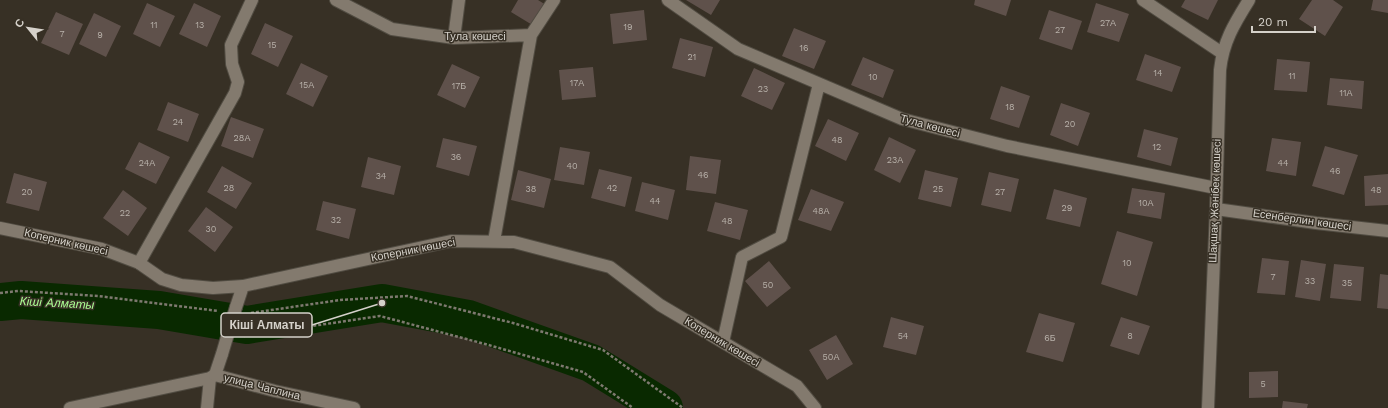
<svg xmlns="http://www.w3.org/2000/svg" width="1388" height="408" viewBox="0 0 1388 408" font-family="'Work Sans',sans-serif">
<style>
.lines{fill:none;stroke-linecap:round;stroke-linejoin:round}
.river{stroke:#092900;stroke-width:38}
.building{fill:#5f514b}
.lane-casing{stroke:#514c42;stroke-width:14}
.street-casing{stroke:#514c42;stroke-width:14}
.secondary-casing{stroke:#514c42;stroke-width:14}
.path{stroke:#7e796f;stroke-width:2.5;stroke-dasharray:3 2;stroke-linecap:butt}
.lane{stroke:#837a6e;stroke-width:12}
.street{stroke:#837a6e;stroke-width:12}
.secondary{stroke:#837a6e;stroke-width:12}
.street-bridge-casing{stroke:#514c42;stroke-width:14;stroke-linecap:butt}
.street-bridge{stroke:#837a6e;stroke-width:12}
.labels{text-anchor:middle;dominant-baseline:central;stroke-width:3;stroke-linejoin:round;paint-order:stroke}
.number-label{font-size:9px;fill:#b8b1aa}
.street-label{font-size:11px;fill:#d5d1ca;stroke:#373025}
.water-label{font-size:12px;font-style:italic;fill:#acfe94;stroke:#373025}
.leader{fill:none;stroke:#d5d1ca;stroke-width:1.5}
.callout-dot{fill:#d5d1ca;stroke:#373025;stroke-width:1.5}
.callout{fill:#373025;stroke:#d5d1ca;stroke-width:1.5}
.callout-label{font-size:12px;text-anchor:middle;font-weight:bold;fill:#d5d1ca}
</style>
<rect width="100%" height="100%" fill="#373025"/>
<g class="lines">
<path class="river" d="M0,302L21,300L159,310L247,325L382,303L468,319L591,363L664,408"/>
</g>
<path class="building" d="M518,0H538L546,5L534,26L511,12Z
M686,0H720L711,15Z
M975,0H1011L1006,16L974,5Z
M1185,0H1218L1208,20L1181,7Z
M1312,0H1333L1343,7L1325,36L1299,19Z
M1373,0H1388V13L1371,10Z
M147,3L175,16L160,47L133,34Z
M194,3L221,16L207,47L179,34Z
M1096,3L1129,14L1119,42L1087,32Z
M644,10L647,40L613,44L610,14Z
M1049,10L1082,21L1072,50L1039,39Z
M56,12L83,24L69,55L41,43Z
M94,13L121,26L106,57L79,44Z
M265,23L293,36L278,67L251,54Z
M794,28L826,41L814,69L782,56Z
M680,38L713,47L705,77L672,68Z
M1145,54L1181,67L1172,92L1136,80Z
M863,57L894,70L883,98L851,85Z
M1277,59L1310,62L1307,92L1274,90Z
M301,63L328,76L313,107L286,94Z
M452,64L480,77L465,108L437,95Z
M593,67L596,97L562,100L559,70Z
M754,68L785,83L772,110L741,96Z
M1330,78L1364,81L1362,109L1327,105Z
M1001,86L1030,96L1019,128L990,119Z
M168,102L199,114L188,142L157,130Z
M1061,103L1090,113L1078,146L1050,135Z
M231,117L264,129L253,158L221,146Z
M828,119L859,133L846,161L815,146Z
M1144,129L1178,138L1171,166L1137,157Z
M889,137L916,150L900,183L874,170Z
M443,138L477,146L469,176L436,167Z
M1272,138L1301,142L1296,176L1266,171Z
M139,142L170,157L156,184L125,169Z
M1325,146L1358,155L1344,195L1312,186Z
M560,147L590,152L584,185L554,180Z
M690,156L721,160L716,194L686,190Z
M368,157L401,166L394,195L361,187Z
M222,166L252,183L236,209L207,192Z
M599,169L632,177L625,207L591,198Z
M518,170L551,179L544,208L511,200Z
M925,170L958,178L951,207L918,199Z
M989,172L1019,179L1011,212L981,205Z
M14,173L47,182L39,211L6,203Z
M1388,174V205L1365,206L1364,176Z
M642,182L675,190L668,220L635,211Z
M1132,188L1165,193L1161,219L1127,213Z
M811,189L844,202L831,231L798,220Z
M1054,189L1087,198L1080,227L1046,219Z
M123,190L147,208L128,236L103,218Z
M323,201L356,209L349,239L316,230Z
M715,202L748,210L740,240L707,231Z
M206,207L233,227L215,252L188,231Z
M1117,231L1153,242L1137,296L1101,284Z
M1262,258L1289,261L1285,295L1257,293Z
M1301,260L1326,264L1320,301L1295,297Z
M769,261L791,288L767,307L745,281Z
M1334,264L1364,267L1361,301L1330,298Z
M1380,274L1388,275V309L1377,308Z
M1039,313L1075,323L1063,362L1026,352Z
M891,317L924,326L916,355L883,347Z
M1121,317L1150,326L1139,355L1110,346Z
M836,335L853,364L827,380L809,350Z
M1278,371V397L1249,398V372Z
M1283,401L1308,404L1307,408H1282Z"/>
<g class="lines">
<g class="lane-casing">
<path id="lane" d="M139,263L235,93L238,82L232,64L231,45L252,0
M70,408L210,378L215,375
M207,408L210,378"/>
</g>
<g class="street-casing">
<path id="street" d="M336,0L392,29L454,38L531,35L554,0
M668,0L738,49L902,119L1007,146L1216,188
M1143,0L1222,53
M454,38L459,0
M1216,209L1316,223L1388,231
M0,228L102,249L139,263L162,279L181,285L213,288L243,286L451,241L514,242L610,267L660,305L797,386L815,408
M494,241L531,35
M236,307L243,286
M723,342L742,257L781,237L819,84
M222,354L215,375L275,391L354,408"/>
</g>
<g class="secondary-casing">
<path id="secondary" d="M1208,408L1216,209L1220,70C1223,42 1234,24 1249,0"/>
</g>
<path class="path" d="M0,293L18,291L98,296L218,311
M251,313L340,300L407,296L513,323L603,350L683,408
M244,336L380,316L485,344L583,372L633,408"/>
<use href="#lane" class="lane"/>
<use href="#street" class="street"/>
<use href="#secondary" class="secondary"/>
<g class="street-bridge-casing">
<path id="street-bridge" d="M222,354L236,307"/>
</g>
<use href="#street-bridge" class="street-bridge"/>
</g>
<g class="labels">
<g class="number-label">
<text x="1108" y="23">27А</text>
<text x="154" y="25">11</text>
<text x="200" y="25">13</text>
<text x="628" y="27">19</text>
<text x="1060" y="30">27</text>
<text x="62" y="34">7</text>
<text x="100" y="35">9</text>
<text x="272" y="45">15</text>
<text x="804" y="48">16</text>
<text x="692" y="57">21</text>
<text x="1158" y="73">14</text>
<text x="1292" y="76">11</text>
<text x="873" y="77">10</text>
<text x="577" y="83">17А</text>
<text x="307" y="85">15А</text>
<text x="459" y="86">17Б</text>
<text x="763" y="89">23</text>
<text x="1346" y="93">11А</text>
<text x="1010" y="107">18</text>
<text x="178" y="122">24</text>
<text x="1070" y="124">20</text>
<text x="242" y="138">28А</text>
<text x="837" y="140">48</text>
<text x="1157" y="147">12</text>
<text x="456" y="157">36</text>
<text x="895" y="160">23А</text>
<text x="147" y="163">24А</text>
<text x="1283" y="163">44</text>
<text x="572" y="166">40</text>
<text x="1335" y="171">46</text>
<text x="703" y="175">46</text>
<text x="381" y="176">34</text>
<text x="229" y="188">28</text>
<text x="612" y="188">42</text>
<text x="531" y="189">38</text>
<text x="938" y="189">25</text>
<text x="1376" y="190">48</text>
<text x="27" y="192">20</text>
<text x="1000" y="192">27</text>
<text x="655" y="201">44</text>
<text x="1146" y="203">10А</text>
<text x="1067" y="208">29</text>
<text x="821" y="211">48А</text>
<text x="125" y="213">22</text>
<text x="336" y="220">32</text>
<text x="727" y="221">48</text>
<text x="211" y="229">30</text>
<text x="1127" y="263">10</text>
<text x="1273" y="277">7</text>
<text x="1310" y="281">33</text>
<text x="1347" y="283">35</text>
<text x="768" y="285">50</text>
<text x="903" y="336">54</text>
<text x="1130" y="336">8</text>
<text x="1050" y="338">6Б</text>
<text x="831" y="357">50А</text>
<text x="1263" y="384">5</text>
</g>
<g class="street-label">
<text x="475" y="36">Тула көшесі</text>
<text transform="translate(930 126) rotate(15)">Тула көшесі</text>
<text transform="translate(1215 201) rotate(-88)">Шақшақ Жәнібек көшесі</text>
<text transform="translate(1302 220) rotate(8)">Есенберлин көшесі</text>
<text transform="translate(66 242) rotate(13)">Коперник көшесі</text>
<text transform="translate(413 250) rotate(-11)">Коперник көшесі</text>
<text transform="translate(722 342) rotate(31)">Коперник көшесі</text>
<text transform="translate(262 387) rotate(14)">улица Чаплина</text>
</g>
<g class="water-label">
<text transform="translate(57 303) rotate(3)">Кіші Алматы</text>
</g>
</g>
<path class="leader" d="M382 303L312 325"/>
<circle class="callout-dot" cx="382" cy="303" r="4"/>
<rect class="callout" x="221" y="313" width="91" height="24" rx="4"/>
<g class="callout-label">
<text x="267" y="329">Кіші Алматы</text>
</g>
<g transform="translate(28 28) rotate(300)" stroke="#373025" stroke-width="3" paint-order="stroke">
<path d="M0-3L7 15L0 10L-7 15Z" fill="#d5d1ca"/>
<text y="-6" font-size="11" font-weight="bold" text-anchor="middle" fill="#d5d1ca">С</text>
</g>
<path d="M1252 26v6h63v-6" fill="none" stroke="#d5d1ca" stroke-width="2"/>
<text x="1258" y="26" font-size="12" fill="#d5d1ca" stroke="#373025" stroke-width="3" paint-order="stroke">20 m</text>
</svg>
